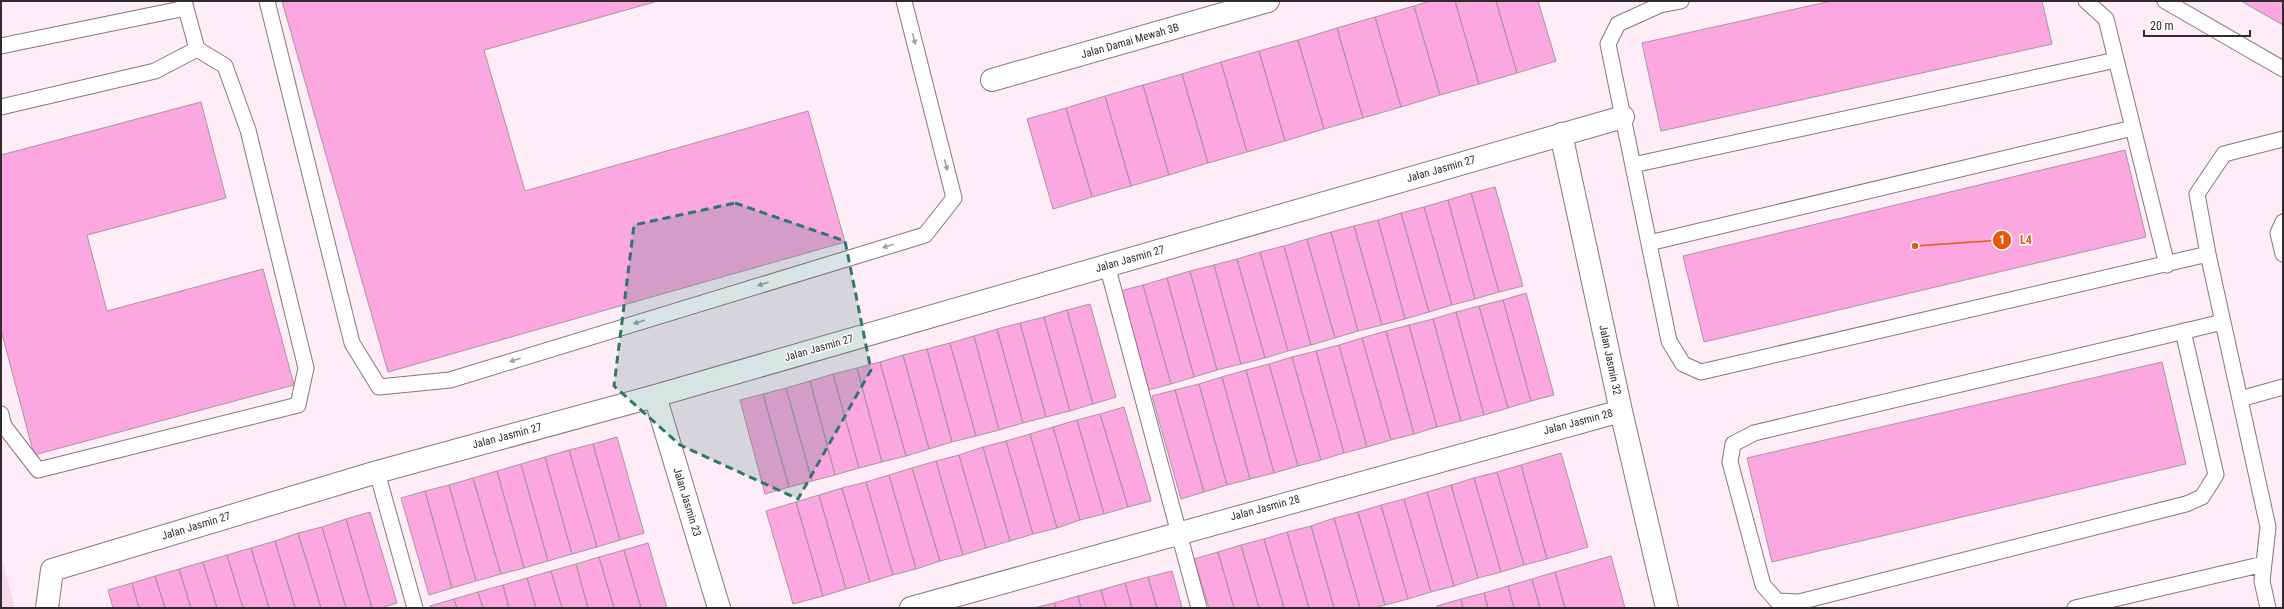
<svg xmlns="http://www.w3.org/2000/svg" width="2284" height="609" viewBox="0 0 2284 609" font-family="'Roboto Condensed',sans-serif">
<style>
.green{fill:#fad8ed}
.building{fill:#fca7df;stroke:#a895a1}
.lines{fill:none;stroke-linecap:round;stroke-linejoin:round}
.service-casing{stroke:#887581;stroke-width:17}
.minor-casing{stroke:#887581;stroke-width:24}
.service{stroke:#fff;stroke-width:15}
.minor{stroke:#fff;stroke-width:22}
.oneway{fill:#a29fa0}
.marked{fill:#31766c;fill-opacity:0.2;stroke:#31766c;stroke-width:3;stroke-dasharray:8 5;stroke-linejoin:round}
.labels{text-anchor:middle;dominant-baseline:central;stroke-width:3;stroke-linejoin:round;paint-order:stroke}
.street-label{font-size:11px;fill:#30292d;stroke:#fff}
.leader{fill:none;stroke:#e8590c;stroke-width:1.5}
.callout-dot{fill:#e8590c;stroke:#fff;stroke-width:1.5}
.mark-label{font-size:12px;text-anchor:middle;font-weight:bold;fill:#fff}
.callout-label{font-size:12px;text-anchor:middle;font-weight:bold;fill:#e8590c;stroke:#fff;stroke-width:3;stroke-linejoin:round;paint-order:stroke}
</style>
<rect width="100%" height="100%" fill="#feedf7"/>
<path class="green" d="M1,555L15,608H1Z"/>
<path class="building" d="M282,1H658L484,50L525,191L808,111L845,242L388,372Z
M1430,1H1455L1479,84L1440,95L1414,6Z
M1455,1H1496L1517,73L1479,84Z
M1496,1H1538L1556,61L1517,73Z
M1831,1H2042L2052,44L1661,131L1642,43Z
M2241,1H2283V25Z
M1414,6L1440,95L1401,107L1375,17Z
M1375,17L1401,107L1363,118L1337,28Z
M1337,28L1363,118L1324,129L1298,40Z
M1298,40L1324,129L1285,141L1259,51Z
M1259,51L1285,141L1247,152L1221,62Z
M1221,62L1247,152L1208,163L1182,74Z
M1182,74L1208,163L1169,175L1143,85Z
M1143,85L1169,175L1131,186L1105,96Z
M1105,96L1131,186L1092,197L1066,108Z
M201,102L226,198L87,235L107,311L263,269L294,385L34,455L1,330V155Z
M1066,108L1092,197L1053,209L1027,119Z
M2125,150L2146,237L1704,342L1683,256Z
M1495,187L1523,286L1499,292L1471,193Z
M1471,193L1499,292L1475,299L1448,200Z
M1448,200L1475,299L1452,305L1424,207Z
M1424,207L1452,305L1429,312L1401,213Z
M1401,213L1429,312L1405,319L1378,220Z
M1378,220L1405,319L1382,325L1354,226Z
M1354,226L1382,325L1358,331L1331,232Z
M1331,232L1358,331L1335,338L1307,239Z
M1307,239L1335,338L1311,345L1284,246Z
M1284,246L1311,345L1288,351L1260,252Z
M1260,252L1288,351L1265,358L1237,259Z
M1237,259L1265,358L1241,364L1214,265Z
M1214,265L1241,364L1217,370L1190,271Z
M1190,271L1217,370L1194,377L1167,278Z
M1167,278L1194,377L1171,384L1143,285Z
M1143,285L1171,384L1148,390L1120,291Z
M1526,293L1554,395L1531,401L1503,300Z
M1503,300L1531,401L1508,408L1479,306Z
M1090,304L1116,397L1093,404L1067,310Z
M1479,306L1508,408L1484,415L1456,312Z
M1067,310L1093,404L1070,411L1044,317Z
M1456,312L1484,415L1461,421L1433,319Z
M1044,317L1070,411L1046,417L1020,323Z
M1433,319L1461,421L1437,427L1409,325Z
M1020,323L1046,417L1023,423L997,329Z
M1409,325L1437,427L1414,434L1386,331Z
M997,329L1023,423L999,430L974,336Z
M1386,331L1414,434L1391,440L1362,338Z
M974,336L999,430L976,436L950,343Z
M1362,338L1391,440L1367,447L1339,345Z
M950,343L976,436L952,442L927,349Z
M1339,345L1367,447L1344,453L1316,351Z
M927,349L952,442L929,449L903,355Z
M1316,351L1344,453L1321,460L1292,357Z
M903,355L929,449L906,456L880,362Z
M1292,357L1321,460L1298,466L1269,364Z
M880,362L906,456L882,462L857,368Z
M2162,362L2186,464L1772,562L1747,458Z
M1269,364L1298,466L1274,473L1246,370Z
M857,368L882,462L859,468L833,374Z
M1246,370L1274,473L1250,479L1222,377Z
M833,374L859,468L835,475L810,381Z
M1222,377L1250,479L1227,485L1199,384Z
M810,381L835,475L812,481L786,388Z
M1199,384L1227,485L1204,492L1175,390Z
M786,388L812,481L789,487L763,394Z
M1175,390L1204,492L1181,499L1152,396Z
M763,394L789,487L765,494L740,400Z
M1124,407L1151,501L1128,507L1100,414Z
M1100,414L1128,507L1104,514L1077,420Z
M1077,420L1104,514L1080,520L1053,427Z
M1053,427L1080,520L1057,528L1030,434Z
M1030,434L1057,528L1033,534L1006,441Z
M617,437L644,533L620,540L593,444Z
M1006,441L1033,534L1010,541L983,447Z
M593,444L620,540L597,547L569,450Z
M983,447L1010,541L986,548L959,455Z
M569,450L597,547L572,554L545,457Z
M1561,453L1588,547L1547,559L1521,465Z
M959,455L986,548L963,555L936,461Z
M545,457L572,554L548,561L521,464Z
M936,461L963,555L940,561L912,468Z
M521,464L548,561L524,568L497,471Z
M1521,465L1547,559L1524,565L1497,472Z
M912,468L940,561L916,569L889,475Z
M497,471L524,568L501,574L473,478Z
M1497,472L1524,565L1501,572L1474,478Z
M889,475L916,569L893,575L866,482Z
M473,478L501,574L476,581L449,485Z
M1474,478L1501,572L1478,578L1451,485Z
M866,482L893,575L870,582L842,488Z
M449,485L476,581L452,588L425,491Z
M1451,485L1478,578L1454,586L1427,492Z
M842,488L870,582L846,589L819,495Z
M425,491L452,588L429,595L401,498Z
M1427,492L1454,586L1431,592L1404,499Z
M819,495L846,589L823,596L796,502Z
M1404,499L1431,592L1408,599L1381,505Z
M796,502L823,596L793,604L766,511Z
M1381,505L1408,599L1385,605L1358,512Z
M370,512L397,603L381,608H372L346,519Z
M1358,512L1385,605L1375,608H1360L1334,518Z
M1334,518L1360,608H1334L1311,526Z
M346,519L372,608H346L322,527Z
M1311,526L1334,608H1309L1287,532Z
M322,527L346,608H321L298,533Z
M1287,532L1309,608H1284L1264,539Z
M298,533L321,608H295L275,541Z
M1264,539L1284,608H1259L1241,545Z
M275,541L295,608H269L251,548Z
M648,543L667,608H641L624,550Z
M1241,545L1259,608H1234L1218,552Z
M251,548L269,608H243L227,555Z
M624,550L641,608H614L599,557Z
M1218,552L1234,608H1209L1194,559Z
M227,555L243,608H217L203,562Z
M1611,556L1625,608H1565L1555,572Z
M599,557L614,608H588L576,564Z
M203,562L217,608H191L179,569Z
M576,564L588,608H562L551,571Z
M179,569L191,608H165L155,576Z
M551,571L562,608H536L527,578Z
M1172,571L1182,608H1157L1148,577Z
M1555,572L1565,608H1540L1532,579Z
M155,576L165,608H139L132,583Z
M1148,577L1157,608H1132L1125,583Z
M527,578L536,608H509L503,585Z
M1532,579L1540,608H1514L1508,586Z
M132,583L139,608H113L108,590Z
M1125,583L1132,608H1106L1101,590Z
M503,585L509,608H483L478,592Z
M1508,586L1514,608H1488L1484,593Z
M1101,590L1106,608H1081L1078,596Z
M478,592L483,608H457L454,599Z
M1484,593L1488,608H1463L1461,599Z
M1078,596L1081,608H1056L1054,603Z
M454,599L457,608H431L430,606Z
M1461,599L1463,608H1437V606Z
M1054,603L1056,608H1034Z"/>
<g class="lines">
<g class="service-casing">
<path id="service" d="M267,1L352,343L379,387L450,380L925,235L954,198L904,1
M1681,1L1660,5L1618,24L1608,44L1669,341L1683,364L1701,372L2208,254
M2086,1L2106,19L2167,265
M2165,1L2283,69
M1,46L186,8
M1,107L155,71L197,49
M1633,165L2116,60
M2283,222L2278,233L2283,254
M1649,243L2133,128
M1107,265L1199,608
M2183,331L2216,475L2202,497L2186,504L1799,602L1777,601L1763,585L1730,462L1733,444L1754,433L2223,322
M2240,399L2283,387
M1,414L4,426L38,470L298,405L306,368L248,130L225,66L197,49L184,1
M377,472L415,608
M2075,608L2264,564
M2268,608L2262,581L2268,527L2208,254L2197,194L2224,154L2283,139"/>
</g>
<g class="minor-casing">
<path id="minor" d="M992,80L1268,1
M1561,134L1621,411L1667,608
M655,396L719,608
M47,608L52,570L377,472L655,396L1623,117
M911,608L1621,411"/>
</g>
<use href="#service" class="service"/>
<use href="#minor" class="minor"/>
</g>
<defs><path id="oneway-solid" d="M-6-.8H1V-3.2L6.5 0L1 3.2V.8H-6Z"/></defs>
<g class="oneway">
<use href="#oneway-solid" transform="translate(914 39) rotate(76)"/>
<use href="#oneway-solid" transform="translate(946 165) rotate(76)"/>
<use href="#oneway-solid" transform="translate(888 246) rotate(163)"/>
<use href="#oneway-solid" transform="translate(763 284) rotate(163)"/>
<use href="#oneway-solid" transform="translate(639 322) rotate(163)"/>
<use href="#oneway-solid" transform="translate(515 360) rotate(163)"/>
</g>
<path class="marked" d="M735,203L845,241L871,370L798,499L680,445L614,386L634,225Z"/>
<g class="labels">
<g class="street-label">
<text transform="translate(1130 41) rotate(-16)">Jalan Damai Mewah 3B</text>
<text transform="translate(1441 169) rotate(-16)">Jalan Jasmin 27</text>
<text transform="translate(1130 259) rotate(-16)">Jalan Jasmin 27</text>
<text transform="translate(819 348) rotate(-16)">Jalan Jasmin 27</text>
<text transform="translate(1610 360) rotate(78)">Jalan Jasmin 32</text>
<text transform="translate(1578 422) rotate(-15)">Jalan Jasmin 28</text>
<text transform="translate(507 436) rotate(-15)">Jalan Jasmin 27</text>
<text transform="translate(687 502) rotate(73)">Jalan Jasmin 23</text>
<text transform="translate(1265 508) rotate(-15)">Jalan Jasmin 28</text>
<text transform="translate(196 526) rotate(-17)">Jalan Jasmin 27</text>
</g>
</g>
<path class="leader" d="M1915 246L2002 240"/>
<g class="callout-dot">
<circle cx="1915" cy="246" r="4"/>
<circle cx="2002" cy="240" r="10"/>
</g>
<g class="mark-label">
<text x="2002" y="244">1</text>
</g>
<g class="callout-label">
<text x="2026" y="244">L4</text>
</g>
<rect width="2284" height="609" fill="none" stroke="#30292d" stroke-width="4"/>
<path d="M2144 30v6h106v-6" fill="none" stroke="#30292d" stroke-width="2"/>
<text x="2150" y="30" font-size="12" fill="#30292d" stroke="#ffffff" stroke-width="3" paint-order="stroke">20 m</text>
</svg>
